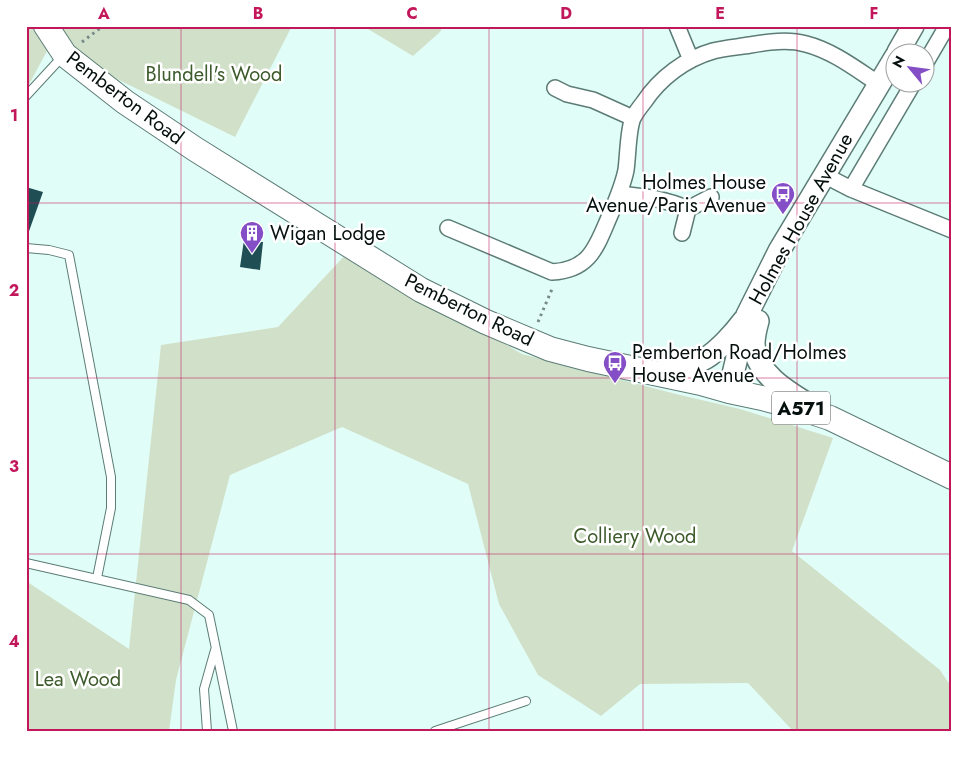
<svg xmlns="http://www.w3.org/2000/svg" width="978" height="757" viewBox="0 0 978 757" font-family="Jost,sans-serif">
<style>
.green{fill:#d1e1c9}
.building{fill:#1f4e54}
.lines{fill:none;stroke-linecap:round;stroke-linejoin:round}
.lane-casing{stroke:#5c7c76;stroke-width:10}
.street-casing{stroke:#5c7c76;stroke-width:18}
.secondary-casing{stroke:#5c7c76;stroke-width:24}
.primary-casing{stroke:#5c7c76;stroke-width:26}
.path{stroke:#778a87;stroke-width:3;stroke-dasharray:2.5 4;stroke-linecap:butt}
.lane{stroke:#fff;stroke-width:8}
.street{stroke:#fff;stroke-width:15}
.secondary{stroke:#fff;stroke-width:21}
.primary{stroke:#fff;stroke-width:24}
.grid{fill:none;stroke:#c2185b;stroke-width:1;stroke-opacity:0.55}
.labels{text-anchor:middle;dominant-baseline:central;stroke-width:5;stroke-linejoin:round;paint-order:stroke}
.shield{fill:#fff;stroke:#505856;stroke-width:1}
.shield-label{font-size:19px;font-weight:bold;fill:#05100e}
.park-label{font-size:20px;fill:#3c5a2a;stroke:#fff}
.street-label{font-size:20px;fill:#05100e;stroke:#fff}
.poi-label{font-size:20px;fill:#05100e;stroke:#fff;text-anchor:start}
.neatline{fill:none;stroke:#c2185b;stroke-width:2}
.grid-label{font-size:16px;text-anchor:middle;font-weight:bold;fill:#c2185b}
</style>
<rect width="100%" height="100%" fill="#e1fdf8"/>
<path class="green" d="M26,26H45L53,40L26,90Z
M53,26H292L235,137L68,55Z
M363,26H443L440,32L413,56Z
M348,252L522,354L676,394L740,409L833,438L792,551L940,670L952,688V731H793L748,683L640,684L601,716L538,675L499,604L468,484L342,427L230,475L176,680L169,731H26V581L129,649L161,345L278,327Z"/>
<path class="building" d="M26,187L43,192L28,234L26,233Z
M244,240L263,242L260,270L240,267Z"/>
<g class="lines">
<g class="lane-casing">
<path id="lane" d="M26,96L62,57
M26,248L49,250L69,255L111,477V508L97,578
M26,563L189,600L209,615L233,731
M207,731L204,689L215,650
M435,731L526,701"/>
</g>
<g class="street-casing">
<path id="street" d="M677,26L691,60
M926,62L947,26
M555,88L567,94L593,100L633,118
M824,175L851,189L952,230
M851,189L914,82
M619,194C646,197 663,198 688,209
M448,228L552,272C592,270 597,244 611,213C617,199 623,185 626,170C628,156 628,129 633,118C636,112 640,107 644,102C660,78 685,59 713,51C725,48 738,47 750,45C768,42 788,39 806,44C833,51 856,69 879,84
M682,233L688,209L711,197"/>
</g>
<g class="secondary-casing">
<path id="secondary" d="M898,52L913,26
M758,321C756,328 754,336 754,344C755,375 793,395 816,409
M653,373C667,370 695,365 706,358C719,350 735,332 744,320
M729,391L747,315L779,251L896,56"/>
</g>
<g class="primary-casing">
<path id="primary" d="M46,26L65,55L125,102L195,149L421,290L486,322L550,349L588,359L701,383L729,391L762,398L800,408L830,418L952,477"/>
</g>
<path class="path" d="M82,42L103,26
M538,322L552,289"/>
<use href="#lane" class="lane"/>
<use href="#street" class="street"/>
<use href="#secondary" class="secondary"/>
<use href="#primary" class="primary"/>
</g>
<path class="grid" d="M181,26V731M335,26V731M489,26V731M643,26V731M797,26V731M26,203H952M26,378H952M26,554H952"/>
<defs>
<g id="bus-pin" transform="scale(1.25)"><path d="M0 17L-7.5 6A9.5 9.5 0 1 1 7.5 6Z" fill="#844fc6" stroke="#fff"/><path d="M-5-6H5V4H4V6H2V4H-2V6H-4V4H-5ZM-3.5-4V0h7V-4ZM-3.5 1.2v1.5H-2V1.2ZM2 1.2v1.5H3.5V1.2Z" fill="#fff"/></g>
<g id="building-pin" transform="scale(1.25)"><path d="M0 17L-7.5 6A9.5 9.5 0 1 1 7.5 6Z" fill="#844fc6" stroke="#fff"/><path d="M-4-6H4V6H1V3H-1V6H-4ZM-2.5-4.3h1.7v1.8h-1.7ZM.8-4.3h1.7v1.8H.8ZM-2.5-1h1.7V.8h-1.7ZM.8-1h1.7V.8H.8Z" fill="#fff"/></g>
</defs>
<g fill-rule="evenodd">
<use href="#bus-pin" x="783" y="194"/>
<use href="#building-pin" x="252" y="233"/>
<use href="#bus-pin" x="615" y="363"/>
</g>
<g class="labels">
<rect class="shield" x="772" y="391.5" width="58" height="33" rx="4"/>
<g class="shield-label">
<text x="801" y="408">A571</text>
</g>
<g class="park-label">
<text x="214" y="74">Blundell's Wood</text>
<text x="635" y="536">Colliery Wood</text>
<text x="78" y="679">Lea Wood</text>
</g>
<g class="street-label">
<text transform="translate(125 98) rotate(37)">Pemberton Road</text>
<text transform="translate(801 219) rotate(-61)">Holmes House Avenue</text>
<text transform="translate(469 310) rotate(26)">Pemberton Road</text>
</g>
<g class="poi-label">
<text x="766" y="182" text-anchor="end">Holmes House<tspan x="766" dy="23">Avenue/Paris Avenue</tspan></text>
<text x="270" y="233">Wigan Lodge</text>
<text x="632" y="352">Pemberton Road/Holmes<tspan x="632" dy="23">House Avenue</tspan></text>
</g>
</g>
<rect width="978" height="757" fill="none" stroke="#ffffff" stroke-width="55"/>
<g transform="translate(910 68) rotate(299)"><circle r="24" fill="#ffffff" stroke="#9b9f9f"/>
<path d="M0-4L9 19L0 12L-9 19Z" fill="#844fc6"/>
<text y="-8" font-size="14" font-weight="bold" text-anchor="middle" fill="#05100e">N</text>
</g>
<rect x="28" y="28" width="922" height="702" class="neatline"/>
<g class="grid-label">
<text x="104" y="19">A</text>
<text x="258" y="19">B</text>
<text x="412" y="19">C</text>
<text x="566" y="19">D</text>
<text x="720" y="19">E</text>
<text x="874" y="19">F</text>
<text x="14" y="121">1</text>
<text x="14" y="296">2</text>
<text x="14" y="472">3</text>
<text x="14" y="647">4</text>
</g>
</svg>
